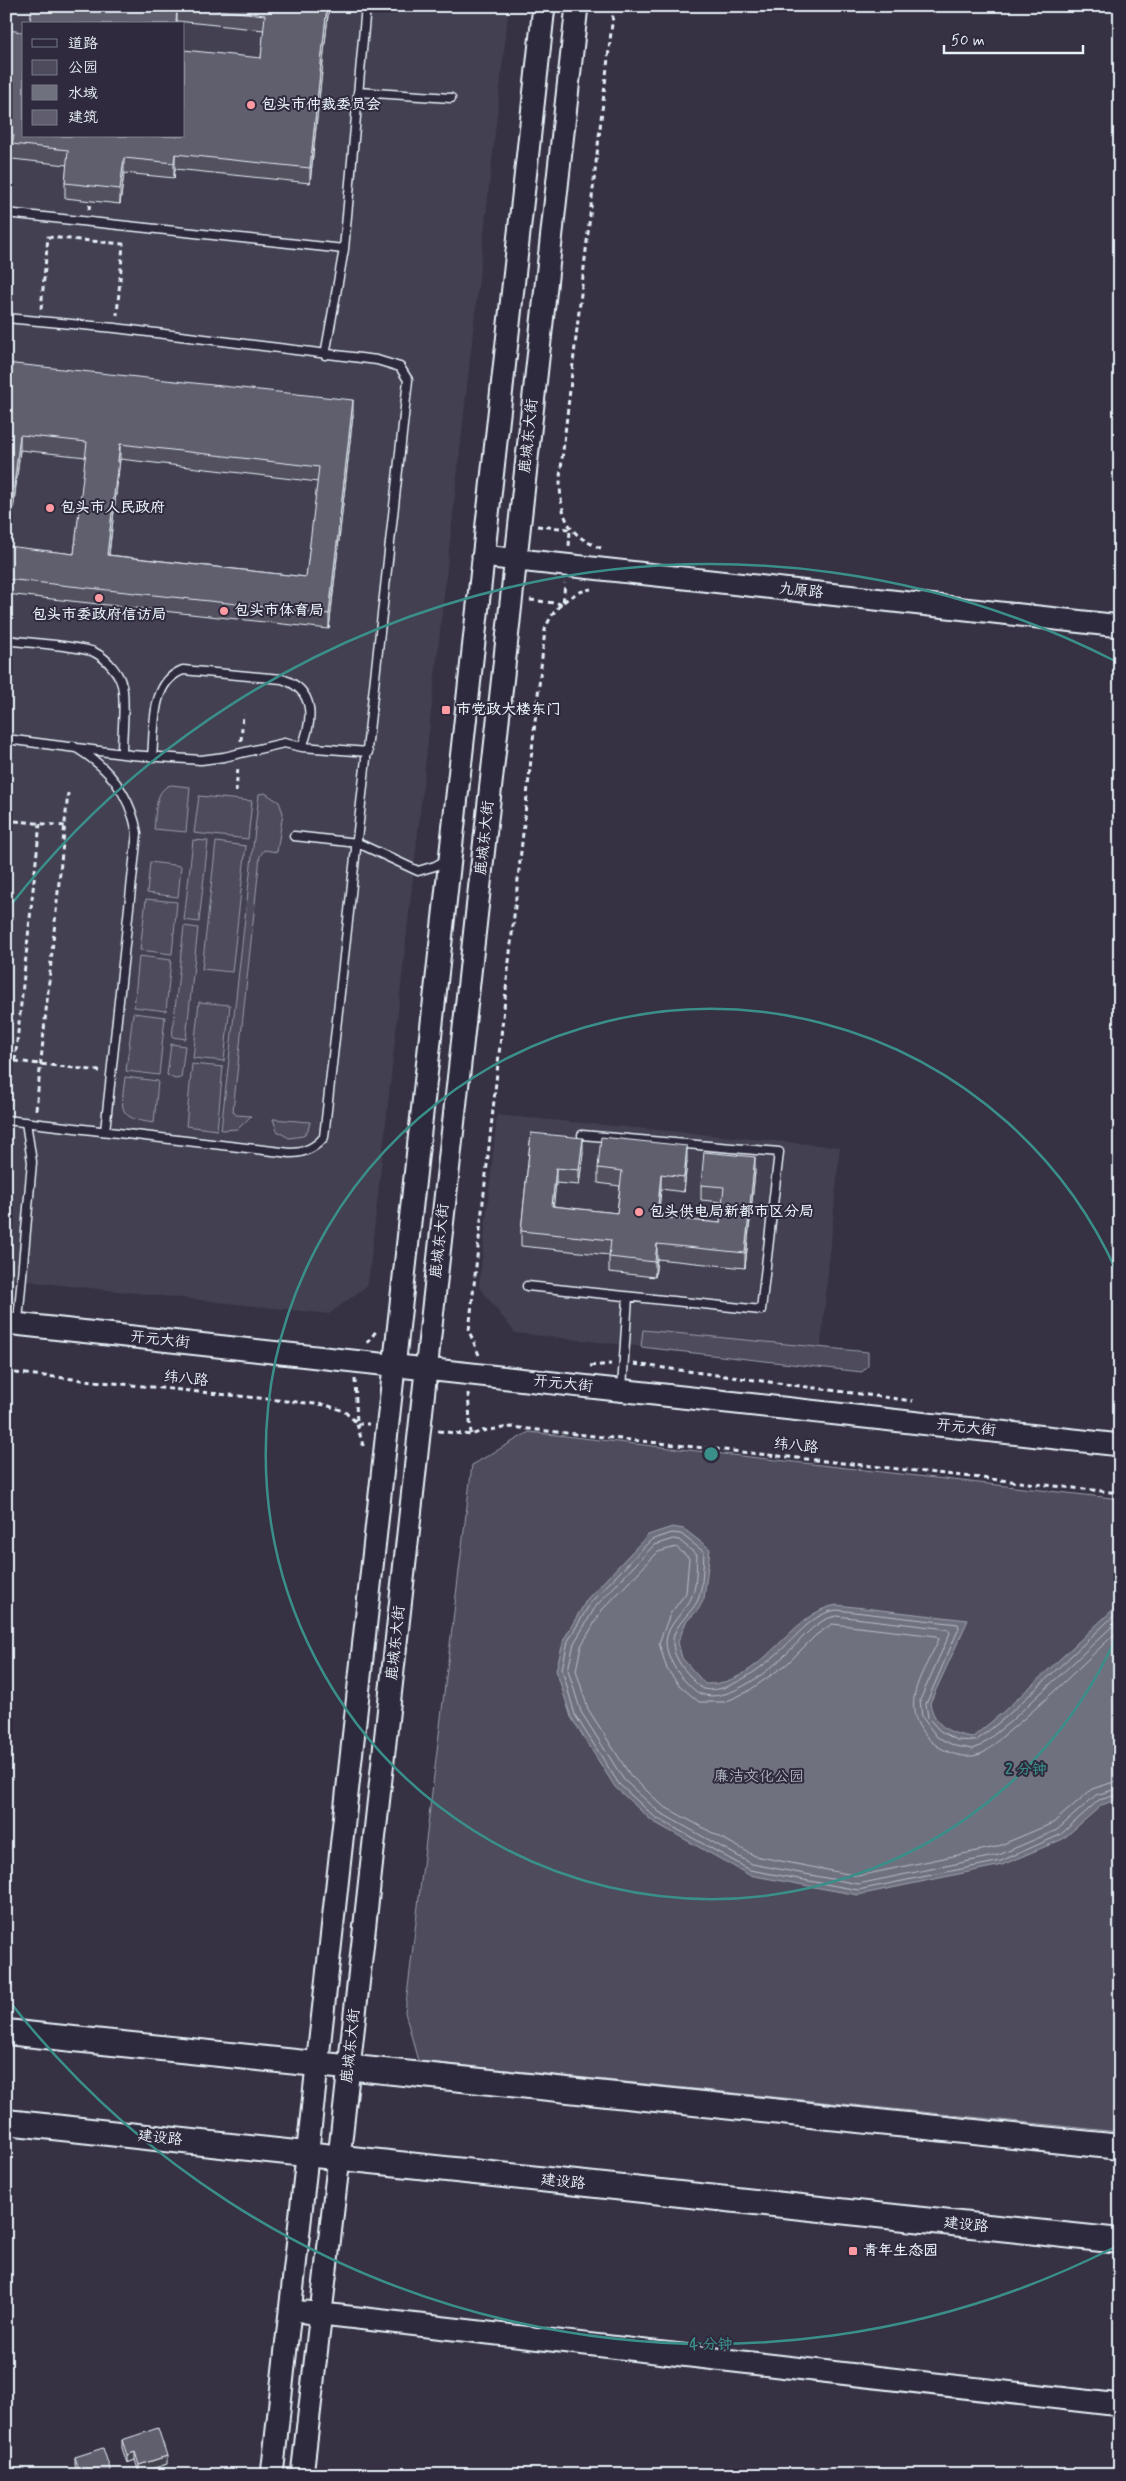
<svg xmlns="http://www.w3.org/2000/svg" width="1126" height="2481" viewBox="0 0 1126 2481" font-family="Mynerve,'LXGW WenKai TC',sans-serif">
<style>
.built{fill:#433f51;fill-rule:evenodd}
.green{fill:#4d4b5c;stroke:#9a9eaa}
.water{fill:#70717f;stroke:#a0a4af}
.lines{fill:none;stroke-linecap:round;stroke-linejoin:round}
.shore{stroke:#b8bec8;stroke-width:1}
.lane-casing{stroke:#e8f1f8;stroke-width:11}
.secondary-casing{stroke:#e8f1f8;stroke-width:25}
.primary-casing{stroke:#e8f1f8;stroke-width:28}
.path{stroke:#e8f1f8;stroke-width:3;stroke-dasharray:5 4;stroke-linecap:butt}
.lane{stroke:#2f2a3d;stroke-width:8}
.secondary{stroke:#2f2a3d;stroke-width:21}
.primary{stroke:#2f2a3d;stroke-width:24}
.wall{fill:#53515f;stroke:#e8f1f8;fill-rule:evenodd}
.shaded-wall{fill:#43424d;stroke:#e8f1f8}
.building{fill:#605e6e;stroke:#e8f1f8;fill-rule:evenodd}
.ring{fill:none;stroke:#3a8f8a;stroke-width:2.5}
.poi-dot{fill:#ff9aa2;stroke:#2f2a3d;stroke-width:2}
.labels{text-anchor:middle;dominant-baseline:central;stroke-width:4;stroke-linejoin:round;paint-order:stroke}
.poi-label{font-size:15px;font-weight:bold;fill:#e8f1f8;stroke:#2f2a3d;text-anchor:start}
.street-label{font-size:15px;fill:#e8f1f8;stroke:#2f2a3d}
.park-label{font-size:15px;fill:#b2b7c1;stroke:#2f2a3d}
.centre{fill:#3a8f8a;stroke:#2f2a3d;stroke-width:2.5}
.ring-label{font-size:15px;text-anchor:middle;font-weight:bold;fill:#3a8f8a;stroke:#2f2a3d;stroke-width:4;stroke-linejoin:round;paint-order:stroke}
</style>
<rect width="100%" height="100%" fill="#363244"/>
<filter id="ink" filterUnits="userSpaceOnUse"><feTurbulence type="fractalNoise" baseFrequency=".02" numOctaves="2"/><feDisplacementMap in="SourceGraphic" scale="10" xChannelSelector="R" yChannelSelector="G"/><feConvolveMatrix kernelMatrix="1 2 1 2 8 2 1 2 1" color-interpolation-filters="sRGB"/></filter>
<g filter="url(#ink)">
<path class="built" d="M6,6H509L368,1285L329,1314L6,1279ZM24,24H184V136H24Z
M497,1115L840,1147L819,1366L515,1333L479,1287Z"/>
<path class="green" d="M171,785L190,787L186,832L154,829C156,815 154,789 171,785Z
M265,793L279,802L283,813L277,852L264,850L260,856L233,1111L236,1115L251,1116L238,1129L221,1130L259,794Z
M199,796L252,801L248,839L194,833Z
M193,840L208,841L199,922L184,920Z
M216,842L246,846L232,972L202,969Z
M150,862L181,866L178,897L147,893Z
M146,899L177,902L172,954L140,950Z
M184,926L198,928L186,1039L172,1037Z
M139,956L171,960L166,1011L134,1007Z
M199,1002L230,1005L224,1061L193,1058Z
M133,1013L165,1017L159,1075L126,1071Z
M171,1044L185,1046L181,1078L175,1079L167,1075Z
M192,1064L223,1067L217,1130L186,1126Z
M125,1077L158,1081L154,1123C117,1118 121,1111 125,1077Z
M273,1119L310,1122L308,1130L303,1136L289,1138L277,1131Z
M643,1330L868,1352V1366L862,1372L641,1347Z
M529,1432L1120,1499V2132L418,2061L405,2012L472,1465Z"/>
<path class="water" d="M672,1527L684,1529L710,1549L704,1599L698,1610L686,1622L678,1642L682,1658L705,1684C762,1687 790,1611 837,1605L968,1620L930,1703C935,1727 950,1734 973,1737L1003,1712L1120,1603V1798L1102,1805L1063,1839L1002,1865L858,1895L749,1875L652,1821L615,1787L571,1717L556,1670L564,1639L587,1599L648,1535Z"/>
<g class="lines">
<path class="shore" d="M1120,1610L1007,1716L976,1741L957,1740L940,1731L928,1718L926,1704L959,1628L958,1624L837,1610C813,1613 797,1636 780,1651C764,1666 727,1695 704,1689C699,1687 693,1680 690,1676C682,1668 673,1655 673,1643C672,1624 694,1613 699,1597C703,1584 703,1566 704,1552L681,1534L672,1533L651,1540L591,1602L568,1641L562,1669L575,1715L619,1784L655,1817L750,1870L858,1890L1001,1861L1060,1835L1099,1800L1120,1794
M1120,1619L1011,1721L980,1746L973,1749L955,1746L937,1737L922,1717L920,1700L950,1633L948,1629L837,1616C815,1619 800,1642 784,1656C766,1673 726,1704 701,1694C695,1692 691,1686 686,1682C677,1673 666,1656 666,1642C667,1623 686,1612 692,1596C697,1585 696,1568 697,1555L679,1540L673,1539L654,1545L596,1606L574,1643L568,1670L581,1712L624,1780L659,1812L752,1864L858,1884L999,1855L1057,1830L1096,1795L1120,1788
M1120,1629C1081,1665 1043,1704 1002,1737C995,1743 987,1753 977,1755C961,1760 936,1749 926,1736C898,1703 924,1672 939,1639L937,1636L832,1624L816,1635L787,1664L747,1692L725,1702H699L679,1685L667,1669L659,1643L670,1614L686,1593L689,1558L676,1547L658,1552L602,1610L581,1646L576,1670L588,1709L630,1775L663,1806L755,1856L858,1876L996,1847L1053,1823L1092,1789L1120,1780"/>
<g class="lane-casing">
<path id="lane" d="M358,92L451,98
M6,213L344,249
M6,318L115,328L377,360L400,367L408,380L324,1137C315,1148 304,1153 290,1153L6,1120
M325,355L344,249L366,6
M6,640C27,643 77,645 94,652C108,659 122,676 123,691C125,711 122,733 122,753
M6,739L131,755L201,760L224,757L284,743L302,747L368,752
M73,746C108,766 130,793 137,833L105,1131
M152,757C155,728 150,682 183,670L282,679C316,690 313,720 302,747
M294,836L358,843L418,871L435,866L448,859
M527,1286L761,1310L779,1152L582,1135
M18,1321L32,1162L26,1122
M622,1388L628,1297"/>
</g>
<g class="secondary-casing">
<path id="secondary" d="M483,556L1120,626
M6,1323L1120,1445
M305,2312L1120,2405
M272,2475L544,6
M302,2475L339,2158L577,6"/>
</g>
<g class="primary-casing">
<path id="primary" d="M6,2032L1120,2147
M6,2122L1120,2241"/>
</g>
<path class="path" d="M89,210L90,201
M41,309L48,237L123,244L117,315
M537,526L570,529L569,547
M601,548C565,535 560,513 560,477L614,6
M530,600L563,604L565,583
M241,741L243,714
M236,792L238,767
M6,820L65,826
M6,1060L100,1071
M15,1061L40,823
M36,1110L68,793
M367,1343L377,1330
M479,1355L469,1331L545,630C552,609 569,593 591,589
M634,1364L913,1401
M590,1366L611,1364
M6,1372L326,1405L344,1411L357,1423
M355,1379L357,1424L364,1449
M468,1393L471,1435
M357,1424H369
M438,1431L471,1435L482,1431L511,1427L1120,1493"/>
<use href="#lane" class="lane"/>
<use href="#secondary" class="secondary"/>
<use href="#primary" class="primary"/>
</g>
<path class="wall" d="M24,6H329L310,183L175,169L174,178L124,173L120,204L65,198V183L67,165L12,159V150L6,149V30L24,136L261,58L264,30L177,21V24H30L32,8Z
M6,363L353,415L329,629L6,594ZM20,450L86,457L74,554L9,547ZM120,459L318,482L306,577L109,555Z
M531,1133L583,1153L579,1185L556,1183L553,1206L617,1213L620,1186L598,1183V1168L687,1161L684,1192L661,1189L658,1217L720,1223L722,1202L701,1200V1185L755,1172L745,1268L657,1259L655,1277L609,1272V1255L521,1246V1231Z
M122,2440L167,2464L139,2473L135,2460L127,2463L122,2448Z
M75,2457L112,2475H71V2472L77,2471L75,2465Z"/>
<path class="shaded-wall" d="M177,6V24H176Z
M327,6H329L310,183V168Z
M175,154V169L174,178V163Z
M124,158V173L120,204V189Z
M353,400V415L329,629V614Z
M20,435V450L7,561V546Z
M120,444V459L107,570V555Z
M583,1138V1153L579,1185V1170Z
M687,1146V1161L684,1192V1177Z
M755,1157V1172L745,1268V1253Z
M556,1168V1183L552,1221V1206Z
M661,1174V1189L657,1232V1217Z
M657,1244V1259L655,1277V1262Z
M135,2452V2460L127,2463V2455Z
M167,2456V2464L139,2473V2465Z"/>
<path class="building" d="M32,6H327L310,168L175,154L174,163L124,158L120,189L65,183L68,150L12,144L14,135L6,134V30L24,32V136H184V50L261,58L265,15L177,6L176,24H30Z
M6,363L353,400L329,614L6,579ZM20,435L87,442L74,554L7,546ZM120,444L319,467L306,577L107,555Z
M531,1133L583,1138L579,1170L556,1168L552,1206L617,1213L622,1171L598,1168L601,1137L687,1146L684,1177L661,1174L657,1217L720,1223L724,1187L701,1185L704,1152L755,1157L745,1253L657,1244L655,1262L609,1257L611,1240L521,1231Z
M158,2428L167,2456L139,2465L135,2452L127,2455L122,2440Z
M103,2448L112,2475H72L71,2472L79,2470L75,2457Z"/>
</g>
<g class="ring">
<path d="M1119 1631A445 445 0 1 1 1119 1277"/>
<path d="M1115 2247A890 890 0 0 1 10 2002M10 906A890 890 0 0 1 1115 661"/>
</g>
<g class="poi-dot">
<circle cx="251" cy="105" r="5"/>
<circle cx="50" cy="508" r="5"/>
<circle cx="99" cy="598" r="5"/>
<circle cx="224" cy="611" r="5"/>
<rect x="441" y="705" width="10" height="10" rx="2.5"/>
<circle cx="639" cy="1212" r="5"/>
<rect x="848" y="2246" width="10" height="10" rx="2.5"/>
</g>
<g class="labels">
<g class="poi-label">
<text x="261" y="105">包头市仲裁委员会</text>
<text x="60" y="508">包头市人民政府</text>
<text x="234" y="611">包头市体育局</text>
<text x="99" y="615" text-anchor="middle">包头市委政府信访局</text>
<text x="456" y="710">市党政大楼东门</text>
<text x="649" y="1212">包头供电局新都市区分局</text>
<text x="863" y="2251">青年生态园</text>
</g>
<g class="street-label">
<text transform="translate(529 436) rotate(-84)">鹿城东大街</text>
<text transform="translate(801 591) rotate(6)">九原路</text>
<text transform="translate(485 838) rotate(-84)">鹿城东大街</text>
<text transform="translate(440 1241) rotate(-84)">鹿城东大街</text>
<text transform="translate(160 1340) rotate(6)">开元大街</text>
<text transform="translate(186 1379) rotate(6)">纬八路</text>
<text transform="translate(563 1384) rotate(6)">开元大街</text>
<text transform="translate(966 1428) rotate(6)">开元大街</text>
<text transform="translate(796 1446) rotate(6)">纬八路</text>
<text transform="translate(396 1643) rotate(-84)">鹿城东大街</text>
<text transform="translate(351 2046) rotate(-84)">鹿城东大街</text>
<text transform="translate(160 2138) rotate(6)">建设路</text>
<text transform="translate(563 2182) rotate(6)">建设路</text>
<text transform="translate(966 2225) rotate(6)">建设路</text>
</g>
<g class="park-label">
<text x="759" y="1777">廉洁文化公园</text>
</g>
</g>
<circle cx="711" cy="1454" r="8" class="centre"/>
<g class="ring-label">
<text x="1026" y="1774">2 分钟</text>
<text x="711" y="2349">4 分钟</text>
</g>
<rect width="1126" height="2481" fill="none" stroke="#2f2a3d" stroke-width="25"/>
<rect x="12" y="12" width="1101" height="2456" fill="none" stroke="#e8f1f8" stroke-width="2" filter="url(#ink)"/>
<rect x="22" y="22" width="162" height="115" fill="#2f2a3d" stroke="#797a88"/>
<rect x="32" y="39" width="25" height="8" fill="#2f2a3d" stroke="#797a88"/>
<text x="68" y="48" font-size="15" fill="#e8f1f8">道路</text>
<rect x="32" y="60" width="25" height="15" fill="#4d4b5c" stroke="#797a88"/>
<text x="68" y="72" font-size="15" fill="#e8f1f8">公园</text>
<rect x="32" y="85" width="25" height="15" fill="#70717f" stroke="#797a88"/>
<text x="68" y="98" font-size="15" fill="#e8f1f8">水域</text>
<rect x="32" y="110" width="25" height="15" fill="#605e6e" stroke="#797a88"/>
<text x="68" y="122" font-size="15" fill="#e8f1f8">建筑</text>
<path d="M944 45v8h139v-8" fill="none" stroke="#e8f1f8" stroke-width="2.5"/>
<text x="951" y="45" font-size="15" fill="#e8f1f8" stroke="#2f2a3d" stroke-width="4" paint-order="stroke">50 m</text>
</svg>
